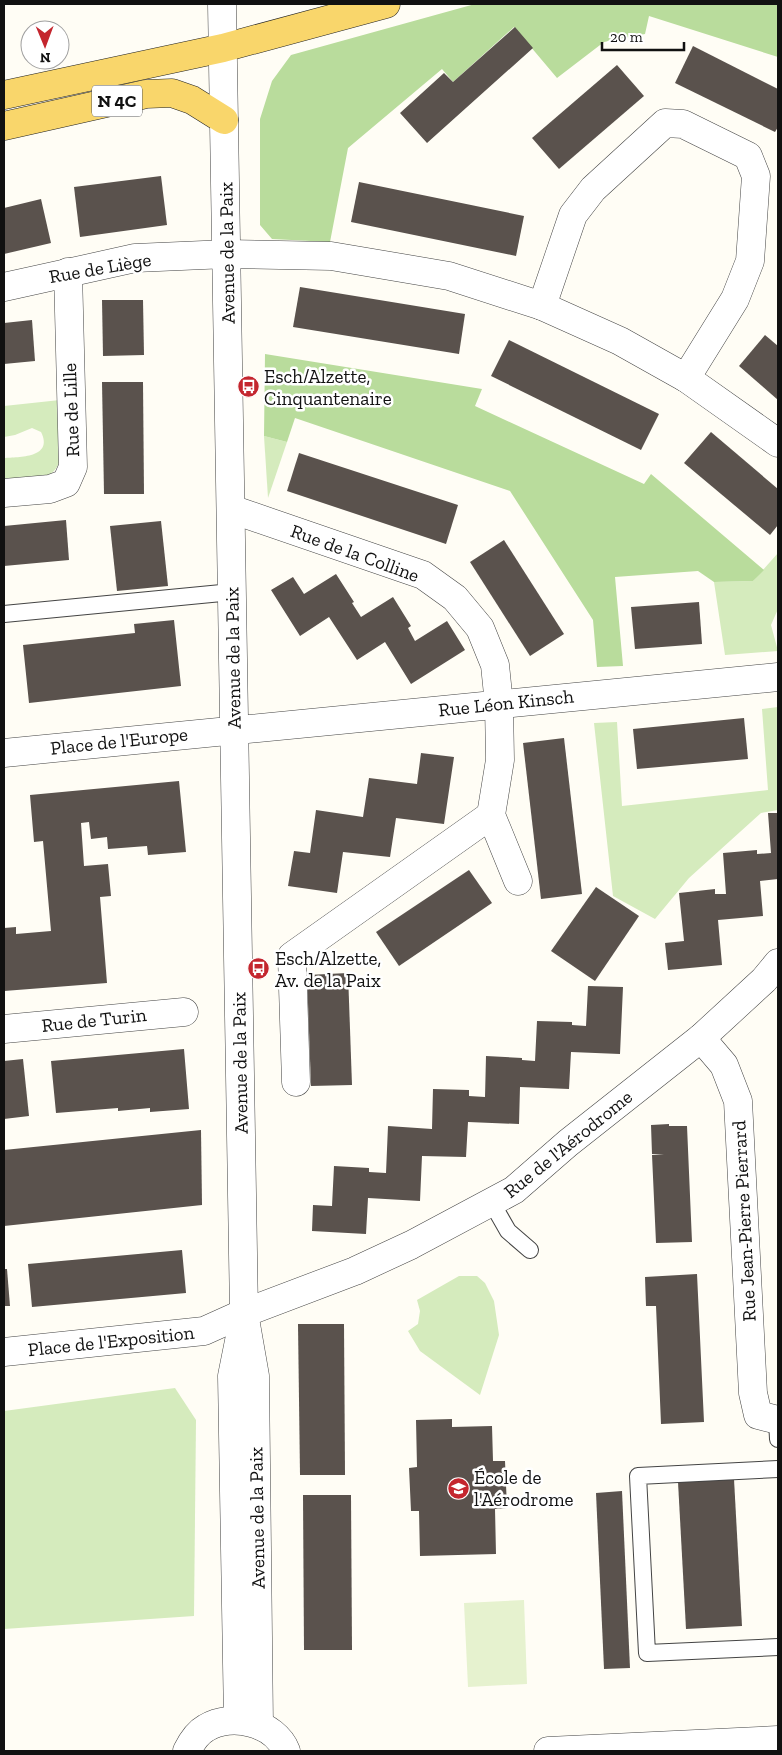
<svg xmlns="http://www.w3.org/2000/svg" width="782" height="1755" font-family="'Zilla Slab',serif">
	<rect width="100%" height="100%" fill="#fffdf5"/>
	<g fill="#d5ebbd">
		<path d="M60,400L61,457C54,485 28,480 4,483V458C19,457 54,458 41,432L32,428L15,435L4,437V406Z"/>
		<polygon points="264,436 287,442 268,498"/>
		<polygon points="778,553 778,609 771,625 778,651 725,655 714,582 753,581"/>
		<polygon points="778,707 778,810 761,813 689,878 655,919 613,896 594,723 617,722 622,806 768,790 762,709"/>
		<polygon points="459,1276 477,1276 485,1283 494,1301 499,1335 480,1395 420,1351 408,1331 418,1324 420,1311 417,1300"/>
		<polygon points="175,1388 196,1420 194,1616 4,1629 4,1411"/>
	</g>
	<g fill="#b9dc9c">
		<polygon points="475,4 778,4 778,57 649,16 645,34 604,42 557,78 514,27 453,82 442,69 348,148 330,242 272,239 260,225 260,119 272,81 291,55"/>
		<polygon points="265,354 482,389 475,406 644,484 651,474 764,570 753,581 714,582 698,571 615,577 623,666 597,667 593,620 510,491 295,418 287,442 264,436"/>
	</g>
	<polygon fill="#e6f2cf" points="524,1600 527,1684 468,1687 464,1603"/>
	<g fill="#5a524d">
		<polygon points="515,27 533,48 427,143 400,113 444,73 453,82"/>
		<polygon points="693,46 778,89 778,127 775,132 675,83"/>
		<polygon points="617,65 644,96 559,169 532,138"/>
		<polygon points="161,176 167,225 80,237 74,187"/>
		<polygon points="359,182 524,216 516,256 351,222"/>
		<polygon points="41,199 51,243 4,254 4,208"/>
		<polygon points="300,287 465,314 459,354 293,327"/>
		<polygon points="102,300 143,300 144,355 103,356"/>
		<polygon points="32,320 35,361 4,364 4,323"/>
		<polygon points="765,335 778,346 778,400 739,366"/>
		<polygon points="509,340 659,414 641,450 491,376"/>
		<polygon points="102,382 143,382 144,494 104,494"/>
		<polygon points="711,432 778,489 778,525 770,535 684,463"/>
		<polygon points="299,453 458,505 446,544 287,491"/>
		<polygon points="66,520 69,560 4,566 4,526"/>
		<polygon points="161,521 168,586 117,591 110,526"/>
		<polygon points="504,540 564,634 530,656 470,562"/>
		<polygon points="336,574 354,602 352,603 361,617 393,597 411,626 408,628 415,641 447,621 465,650 411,684 385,642 357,660 329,617 300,636 271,590 293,577 304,594"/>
		<polygon points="699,602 702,644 635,649 631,607"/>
		<polygon points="174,620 181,686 29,703 23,645 135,633 134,624"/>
		<polygon points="744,718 748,759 637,769 633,729"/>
		<polygon points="564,738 582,894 541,899 523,743"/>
		<polygon points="421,753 454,757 444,824 396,818 390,857 343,852 337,893 288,886 294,851 310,853 316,810 363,817 369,778 417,784"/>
		<polygon points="179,781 186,852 148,855 147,846 108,849 107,837 91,839 89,822 81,823 84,866 108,864 111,896 100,897 107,983 4,991 4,928 16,927 16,934 51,931 43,841 34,842 30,795"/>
		<polygon points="768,813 778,813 778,879 760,881 763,916 718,920 722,965 668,970 665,943 684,941 679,893 715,889 715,894 726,894 723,853 757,850 757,854 771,853"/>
		<polygon points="469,870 492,903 399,966 376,932"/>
		<polygon points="596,887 639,916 595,981 551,951"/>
		<polygon points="348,973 352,1085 311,1086 307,975"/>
		<polygon points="588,986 623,987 620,1054 571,1052 569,1089 520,1087 519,1124 468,1122 466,1157 422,1156 420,1201 368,1198 366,1234 312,1231 313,1205 332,1206 334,1166 369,1168 369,1172 386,1173 388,1126 432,1129 433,1089 469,1090 469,1096 485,1097 486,1056 522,1058 522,1060 535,1061 537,1021 572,1022 572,1025 586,1026"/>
		<polygon points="184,1049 189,1109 150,1112 150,1108 118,1111 118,1108 56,1113 51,1061"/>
		<polygon points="23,1059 29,1116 4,1119 4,1061"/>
		<polygon points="669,1124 669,1126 687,1126 692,1242 656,1243 652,1155 664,1154 652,1154 651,1125"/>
		<polygon points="201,1130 202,1205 4,1226 4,1150"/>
		<polygon points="182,1250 186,1293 32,1307 28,1264"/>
		<polygon points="4,1269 7,1269 10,1306 4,1306"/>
		<polygon points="697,1274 704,1422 661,1424 656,1306 646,1306 645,1277"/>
		<polygon points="298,1324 344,1324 345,1475 300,1475"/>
		<polygon points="452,1419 452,1427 492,1426 493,1461 505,1461 507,1508 495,1509 496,1554 420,1556 419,1511 411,1511 409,1468 417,1467 416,1420"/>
		<polygon points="734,1479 742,1626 686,1629 678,1482"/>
		<polygon points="622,1491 630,1668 604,1669 596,1493"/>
		<polygon points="303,1495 351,1495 352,1650 304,1650"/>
	</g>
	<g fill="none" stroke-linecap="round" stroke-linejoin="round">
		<defs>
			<g id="lane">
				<polyline points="4,614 232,592"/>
				<polyline points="492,1203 508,1231 530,1250"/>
				<polyline points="777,1420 778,1439"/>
				<polyline points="778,1469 638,1476 647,1653 778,1647"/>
			</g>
			<g id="street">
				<polyline points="222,4 244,1313 255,1376 259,1725"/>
				<polyline points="4,287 135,258 227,254 331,256 449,276 542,306 620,341 686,378 778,443"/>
				<polyline points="542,306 573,215 593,189 665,123 683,124 748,156 756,176 750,261 735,299 686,378"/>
				<polyline points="4,493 50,489 66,483 73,467 68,272"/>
				<polyline points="231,509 423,575 455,598 480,628 495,665 499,704 500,760 491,815 518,881"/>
				<polyline points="4,753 778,677"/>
				<polyline points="4,1029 184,1012"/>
				<polyline points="701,1038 724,1065 738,1101 753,1393 758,1415 778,1420"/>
				<polyline points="296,1082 292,956 491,815"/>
				<polyline points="4,1352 204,1331 244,1313 355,1271 411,1245 514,1190 568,1143 701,1038 764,980 778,963"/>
				<polyline points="238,1720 232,1376 241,1331"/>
				<path d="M187,1751C191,1743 197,1733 206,1728C232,1712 275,1723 286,1751"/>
				<polyline points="548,1751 778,1740"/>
			</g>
			<g id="primary">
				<polyline points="4,95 223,48 386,4"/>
				<polyline points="4,126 146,94 172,93 192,100 224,120"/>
			</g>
		</defs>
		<use href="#lane" stroke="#444" stroke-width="18"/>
		<use href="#street" stroke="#444" stroke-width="29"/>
		<use href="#primary" stroke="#222" stroke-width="29"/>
		<use href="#lane" stroke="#fff" stroke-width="16"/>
		<use href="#street" stroke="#fff" stroke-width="28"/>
		<use href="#primary" stroke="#f9d66b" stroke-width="28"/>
	</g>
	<defs>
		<symbol id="bus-disc" viewBox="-11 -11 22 22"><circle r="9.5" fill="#c4262e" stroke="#fff"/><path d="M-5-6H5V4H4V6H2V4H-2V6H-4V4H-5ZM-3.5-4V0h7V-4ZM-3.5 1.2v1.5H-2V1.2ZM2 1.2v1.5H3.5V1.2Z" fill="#fff"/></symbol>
		<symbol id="school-disc" viewBox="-11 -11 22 22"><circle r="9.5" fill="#c4262e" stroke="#fff"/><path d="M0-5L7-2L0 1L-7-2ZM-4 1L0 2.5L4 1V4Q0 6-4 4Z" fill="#fff"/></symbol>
	</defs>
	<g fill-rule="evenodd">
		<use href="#bus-disc" x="236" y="374" width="25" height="25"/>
		<use href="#bus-disc" x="246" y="956" width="25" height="25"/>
		<use href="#school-disc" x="446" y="1476" width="25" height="25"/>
	</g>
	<g text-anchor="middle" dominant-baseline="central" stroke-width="5" stroke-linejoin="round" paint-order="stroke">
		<rect fill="#fff" stroke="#585858" stroke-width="1" x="92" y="85.5" width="50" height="31" rx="4"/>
		<g font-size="18" font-weight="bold" fill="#111">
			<text x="117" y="101">N 4C</text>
		</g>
		<g font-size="19" fill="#111" stroke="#fff">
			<text transform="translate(227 253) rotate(-91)">Avenue de la Paix</text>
			<text transform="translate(100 268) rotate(-10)">Rue de Liège</text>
			<text transform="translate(71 410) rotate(-92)">Rue de Lille</text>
			<text transform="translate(355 553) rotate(20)">Rue de la Colline</text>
			<text transform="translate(233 658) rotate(-91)">Avenue de la Paix</text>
			<text transform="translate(506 703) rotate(-6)">Rue Léon Kinsch</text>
			<text transform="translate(119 741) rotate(-6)">Place de l'Europe</text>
			<text transform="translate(94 1020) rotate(-6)">Rue de Turin</text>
			<text transform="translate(240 1063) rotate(-91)">Avenue de la Paix</text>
			<text transform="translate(568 1144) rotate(-39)">Rue de l'Aérodrome</text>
			<text transform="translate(744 1221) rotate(-93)">Rue Jean-Pierre Pierrard</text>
			<text transform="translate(111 1341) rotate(-6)">Place de l'Exposition</text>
			<text transform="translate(257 1518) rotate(-91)">Avenue de la Paix</text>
		</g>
		<g font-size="19" fill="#111" stroke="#fff" text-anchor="start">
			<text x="264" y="376">Esch/Alzette,<tspan x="264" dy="22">Cinquantenaire</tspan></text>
			<text x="275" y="958">Esch/Alzette,<tspan x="275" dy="22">Av. de la Paix</tspan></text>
			<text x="474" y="1477">École de<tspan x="474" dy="22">l'Aérodrome</tspan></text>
		</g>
	</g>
	<rect width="782" height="1755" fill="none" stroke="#111111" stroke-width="10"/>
	<g transform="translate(45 45) rotate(179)"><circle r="24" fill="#ffffff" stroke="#a0a0a0"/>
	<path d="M0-4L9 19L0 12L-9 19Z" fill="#c4262e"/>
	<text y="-8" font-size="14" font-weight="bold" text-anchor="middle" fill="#111111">N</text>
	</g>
	<path d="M602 42v8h82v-8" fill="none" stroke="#111111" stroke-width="2.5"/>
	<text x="610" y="42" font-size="15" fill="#111111" stroke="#ffffff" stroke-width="4" paint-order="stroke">20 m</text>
</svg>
